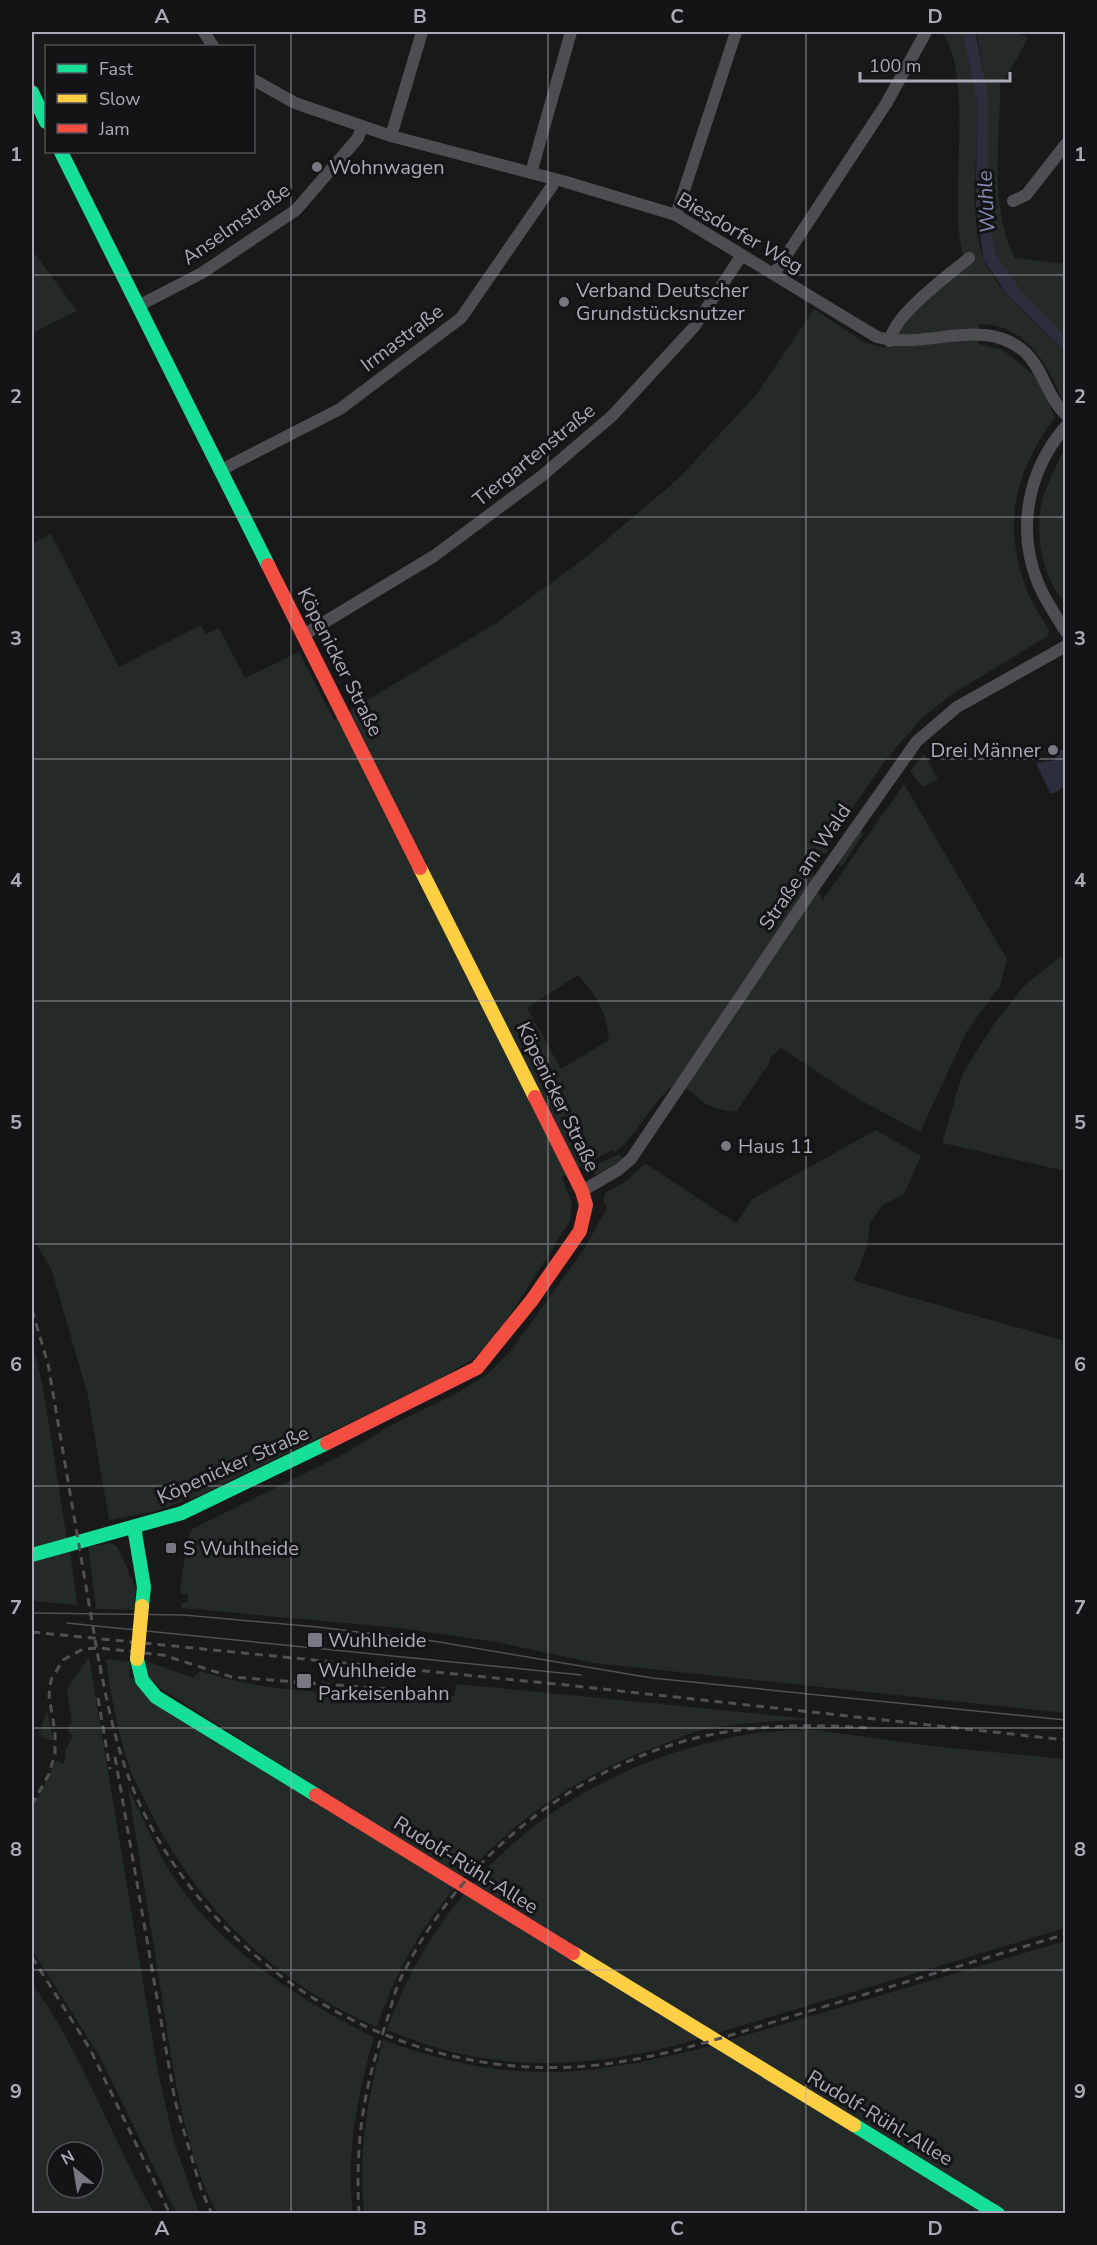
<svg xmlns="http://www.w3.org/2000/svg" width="1097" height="2245" font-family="'Nunito Sans',sans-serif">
	<rect width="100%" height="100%" fill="#191919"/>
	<g fill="#232a27" fill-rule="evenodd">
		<path d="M942,32H963C969,54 977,80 977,103C979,154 967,210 984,259C994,288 1043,329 1065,351V402L1062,400C1047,362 1025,324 979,324V344L1003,350L1036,377L1055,417C1016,471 1002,521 1025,585C1030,601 1041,616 1049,630L1048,636L952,694L923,717L887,758L828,844L827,853L818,854L809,862L822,901L904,784L1007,959L1000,986L967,1031L920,1132L860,1100L781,1048L770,1058L769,1064L736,1112C725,1111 716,1109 706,1104C691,1094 693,1088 672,1086C649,1106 638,1135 614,1153L612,1150L562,1177L572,1204L570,1221L506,1321L486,1347L473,1359L439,1379L199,1496L156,1511L109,1520L88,1396L52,1271L32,1236V544L51,534L119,667L201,625L206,634L219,628L245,678L299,652L334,720L498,622L586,557L679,478L756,395L814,309L865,343L885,348L898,327L963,255C947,194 976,83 942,32ZM578,975C599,999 605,1009 609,1040L561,1069L527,1008Z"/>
		<path d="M976,32H1016L1028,38L1004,81H1000C1001,138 988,207 1015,258L1065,264V335L1023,293L995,252L988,198V93Z"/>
		<polygon points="32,250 77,311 32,333"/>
		<path d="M1065,447V603C1040,574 1032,525 1046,489C1051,475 1059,461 1065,447Z"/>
		<polygon points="924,754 938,779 923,787 910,771"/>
		<polygon points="859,830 863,834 841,868 838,862"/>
		<polygon points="1061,956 1066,963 1065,1171 942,1143 962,1075 991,1028 1023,987"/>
		<polygon points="876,1130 921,1156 904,1194 883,1205 870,1223 867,1247 854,1281 1065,1341 1065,1713 594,1663 496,1642 400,1628 181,1608 181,1603 187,1603 188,1595 182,1594 180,1591 187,1540 192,1529 342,1455 388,1427 459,1392 487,1374 510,1352 584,1249 607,1208 603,1201 605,1193 625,1182 645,1163 736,1223 752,1199"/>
		<polygon points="619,1154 623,1158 605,1171 594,1175 590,1168"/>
		<polygon points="32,1339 43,1388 67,1539 32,1549"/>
		<polygon points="110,1543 117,1546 136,1588 134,1610 96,1609 88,1547"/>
		<polygon points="70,1551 77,1605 32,1601 32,1563"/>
		<polygon points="89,1657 157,2067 174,2142 199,2213 176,2213 99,2055 32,1950 32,1809 56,1761 63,1764 66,1758 65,1752 73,1735 69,1733 68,1726 72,1723 67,1689"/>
		<path d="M106,1659L129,1662L130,1677L455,1888C420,1928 394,1976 377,2027C274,1983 194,1904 146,1803C141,1791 133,1779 129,1766C117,1731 111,1695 106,1659Z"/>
		<path d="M144,1660L193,1678L200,1671C286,1699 366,1691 454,1696L457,1684L811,1719C776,1721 741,1723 707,1729C692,1732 677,1739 664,1744C586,1771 516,1817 462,1879L160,1688L148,1678Z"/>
		<polygon points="47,1710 53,1740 48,1740 39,1734"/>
		<path d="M808,1729L932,1746L1065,1759V1928L714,2034L472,1885C542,1804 639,1754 744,1735C764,1731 787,1731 808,1729Z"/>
		<path d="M128,1787C146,1826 163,1866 190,1900C238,1960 306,2004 374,2037C358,2093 345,2155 353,2213H217C184,2149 173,2070 162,1998C151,1928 139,1857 128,1787Z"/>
		<path d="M465,1893L702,2038C626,2061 540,2072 461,2054C436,2049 411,2039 387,2030C405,1980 430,1934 465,1893Z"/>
		<polygon points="1065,1941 1065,2213 1009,2213 726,2041"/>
		<path d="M32,1983C83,2054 111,2138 154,2213H32ZM57,2152H93V2188H57Z"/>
		<path d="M383,2040C509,2086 587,2078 714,2045L990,2214H364C358,2148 367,2103 383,2040Z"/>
	</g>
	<g fill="#2c2f3b">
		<polygon points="963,32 975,32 988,93 988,198 995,252 1023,293 1065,335 1065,351 1007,294 984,260 976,208 977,101"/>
		<polygon points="1065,749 1065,785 1055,793 1050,793 1036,763 1055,760 1059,750"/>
	</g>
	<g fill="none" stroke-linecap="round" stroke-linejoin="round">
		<g stroke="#4e4d52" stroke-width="12">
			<polyline points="204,32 213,46"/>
			<path d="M254,80L295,103L391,136L566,182L676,215L877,337C926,351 984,314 1026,353C1044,371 1047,397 1066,415"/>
			<polyline points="391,136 422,32"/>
			<polyline points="531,173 571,32"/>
			<polyline points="1013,201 1026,195 1066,144"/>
			<polyline points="676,215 736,32"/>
			<polyline points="774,274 886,104 926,32"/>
			<polyline points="138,306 202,273 296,210 358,138 362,127"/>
			<path d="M890,341C893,315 949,275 969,258"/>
			<path d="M1066,426C1028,470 1016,529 1038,583C1045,600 1056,616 1066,632"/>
			<polyline points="221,470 340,409 461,318 552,186 554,179"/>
			<polyline points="305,634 434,556 543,475 612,416 694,327 742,255"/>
			<polyline points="582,1191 618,1170 631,1159 816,884 917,741 957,707 1066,646"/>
		</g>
		<g stroke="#16e098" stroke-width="14">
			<polyline points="32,92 46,122"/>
			<polyline points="61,152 268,565"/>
			<polyline points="134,1527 144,1587 142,1606"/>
			<polyline points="32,1555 182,1513 327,1443"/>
			<polyline points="137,1659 142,1680 156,1697 316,1795"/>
			<polyline points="854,2125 998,2214"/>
		</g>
		<g stroke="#ffcf43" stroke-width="14">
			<polyline points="420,868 535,1097"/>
			<polyline points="573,1953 854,2125"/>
		</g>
		<g stroke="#f24e42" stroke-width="14">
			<polyline points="268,565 420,868"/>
			<polyline points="327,1443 477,1368 532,1300 580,1231 586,1205 582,1191 535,1097"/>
			<polyline points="316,1795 573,1953"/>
		</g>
		<g stroke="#504f54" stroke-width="1.5">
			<polyline points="32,1613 184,1615 317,1627 433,1641 652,1678 1066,1720"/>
			<polyline points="67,1623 581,1675"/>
		</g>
		<g stroke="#504f54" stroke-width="3" stroke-dasharray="8 6" stroke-linecap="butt">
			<polyline points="32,1310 48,1364 101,1674"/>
			<polyline points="32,1632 566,1685 1066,1740"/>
			<path d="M100,1665C109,1714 120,1763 142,1809C224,1978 410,2086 598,2065C666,2057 731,2035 796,2015C886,1988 976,1961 1066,1934"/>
			<polyline points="98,1698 110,1769"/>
			<polyline points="115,1757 175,2101 201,2189 212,2214"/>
			<polyline points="32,1805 49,1774 55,1754 55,1732 49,1696 51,1680 63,1660 83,1649 99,1648 163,1655 232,1677 440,1693"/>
			<polyline points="32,1957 90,2049 170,2214"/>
			<path d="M359,2214C355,2143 363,2090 386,2023C391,2009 394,1993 400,1980C457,1860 572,1768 700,1737C757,1724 814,1724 871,1728"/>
		</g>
		<polyline stroke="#ffcf43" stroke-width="14" points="137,1659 142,1606"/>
	</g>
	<path fill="none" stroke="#acaab9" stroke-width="1.5" stroke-opacity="0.55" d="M291,32V2214M548,32V2214M806,32V2214M32,275H1066M32,517H1066M32,759H1066M32,1001H1066M32,1244H1066M32,1486H1066M32,1728H1066M32,1970H1066"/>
	<g fill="#797781" stroke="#141315" stroke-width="2">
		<circle cx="317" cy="167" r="6"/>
		<circle cx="564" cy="302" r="6"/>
		<circle cx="1053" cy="750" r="6"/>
		<circle cx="726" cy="1146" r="6"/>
		<rect x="165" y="1542" width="12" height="12" rx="3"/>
		<rect x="307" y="1632" width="16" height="16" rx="3"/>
		<rect x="296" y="1673" width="16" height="16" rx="3"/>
	</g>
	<g text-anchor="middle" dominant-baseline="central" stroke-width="6" stroke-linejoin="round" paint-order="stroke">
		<g font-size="20" fill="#acaab9" stroke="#141315" text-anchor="start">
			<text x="329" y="167">Wohnwagen</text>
			<text x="576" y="290">Verband Deutscher<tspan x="576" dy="23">Grundstücksnutzer</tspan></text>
			<text x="1041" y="750" text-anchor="end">Drei Männer</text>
			<text x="738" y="1146">Haus 11</text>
			<text x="183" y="1548">S Wuhlheide</text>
			<text x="328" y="1640">Wuhlheide</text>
			<text x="318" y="1670">Wuhlheide<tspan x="318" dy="23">Parkeisenbahn</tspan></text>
		</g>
		<g font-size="20" fill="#acaab9" stroke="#141315">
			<text transform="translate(236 224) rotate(-35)">Anselmstraße</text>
			<text transform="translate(740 233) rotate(30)">Biesdorfer Weg</text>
			<text transform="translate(402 338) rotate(-37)">Irmastraße</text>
			<text transform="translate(534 455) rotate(-39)">Tiergartenstraße</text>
			<text transform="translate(340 662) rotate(63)">Köpenicker Straße</text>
			<text transform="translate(805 867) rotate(-56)">Straße am Wald</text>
			<text transform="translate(558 1097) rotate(64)">Köpenicker Straße</text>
			<text transform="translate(233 1465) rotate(-24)">Köpenicker Straße</text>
			<text transform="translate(466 1865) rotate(32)">Rudolf-Rühl-Allee</text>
			<text transform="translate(880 2118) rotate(31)">Rudolf-Rühl-Allee</text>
		</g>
		<g font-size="21" font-style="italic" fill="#8289b3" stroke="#141315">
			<text transform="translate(986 202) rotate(-93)">Wuhle</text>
		</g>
	</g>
	<rect width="1097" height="2245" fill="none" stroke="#141315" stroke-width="66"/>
	<rect x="45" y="45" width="210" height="108" fill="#141315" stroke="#514f57" stroke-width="1.5"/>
	<rect x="57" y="64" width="30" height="9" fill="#16e098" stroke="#514f57" stroke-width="1.5"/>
	<text x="99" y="75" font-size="18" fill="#acaab9">Fast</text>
	<rect x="57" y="94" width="30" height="9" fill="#ffcf43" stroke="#514f57" stroke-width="1.5"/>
	<text x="99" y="105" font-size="18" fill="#acaab9">Slow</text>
	<rect x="57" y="124" width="30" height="9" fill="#f24e42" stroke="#514f57" stroke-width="1.5"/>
	<text x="99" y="135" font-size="18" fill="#acaab9">Jam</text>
	<g transform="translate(75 2170) rotate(330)"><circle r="28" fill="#141315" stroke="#514f57" stroke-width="1.5"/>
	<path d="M0-4.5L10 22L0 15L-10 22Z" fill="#797781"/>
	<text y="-9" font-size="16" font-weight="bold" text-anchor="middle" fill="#acaab9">N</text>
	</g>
	<path d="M860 72v9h150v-9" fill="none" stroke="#acaab9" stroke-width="3"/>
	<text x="869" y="72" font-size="18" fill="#acaab9" stroke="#141315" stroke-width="4.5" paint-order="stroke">100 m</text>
	<rect x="33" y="33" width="1031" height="2179" fill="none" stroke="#acaab9" stroke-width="2"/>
	<g font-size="20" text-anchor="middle" font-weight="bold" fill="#acaab9">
		<text x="162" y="23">A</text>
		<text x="420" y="23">B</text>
		<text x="677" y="23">C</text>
		<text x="935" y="23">D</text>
		<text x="16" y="161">1</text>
		<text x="1080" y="161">1</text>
		<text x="16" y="403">2</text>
		<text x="1080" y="403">2</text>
		<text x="16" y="645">3</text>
		<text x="1080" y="645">3</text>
		<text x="16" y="887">4</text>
		<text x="1080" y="887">4</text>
		<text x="16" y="1129">5</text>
		<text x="1080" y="1129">5</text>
		<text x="16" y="1371">6</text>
		<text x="1080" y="1371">6</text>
		<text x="16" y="1614">7</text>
		<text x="1080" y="1614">7</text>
		<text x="16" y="1856">8</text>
		<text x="1080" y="1856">8</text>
		<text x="16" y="2098">9</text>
		<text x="1080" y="2098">9</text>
		<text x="162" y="2235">A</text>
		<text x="420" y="2235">B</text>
		<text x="677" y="2235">C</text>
		<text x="935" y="2235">D</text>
	</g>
</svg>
